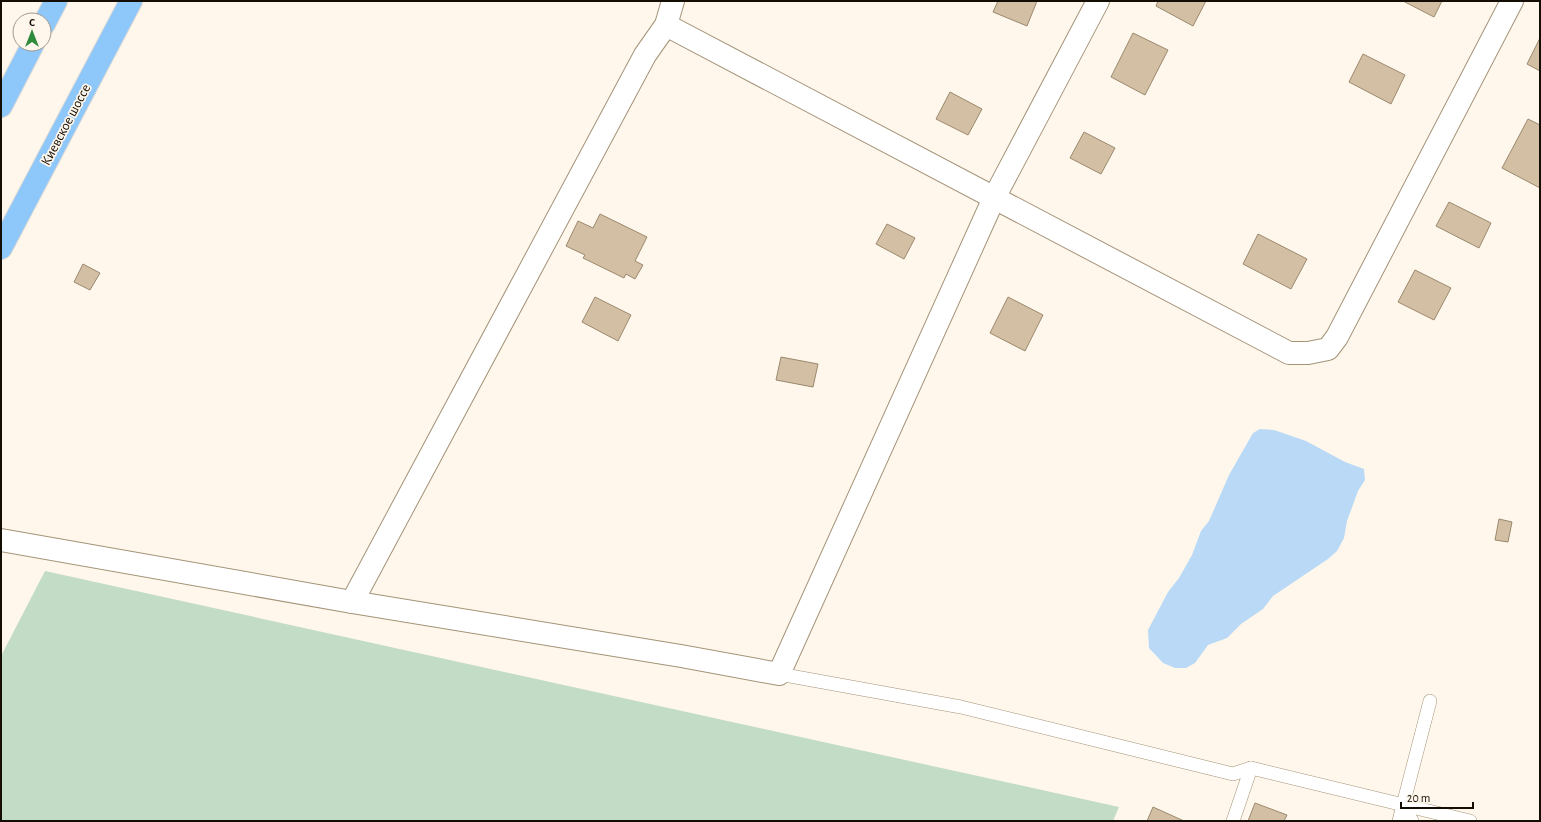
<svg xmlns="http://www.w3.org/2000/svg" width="1541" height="822" font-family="'Alegreya Sans',sans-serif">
	<rect width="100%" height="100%" fill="#fff7ec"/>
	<polygon fill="#c3dcc5" points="45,571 1119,807 1113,821 1,821 1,656"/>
	<polygon fill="#b9d9f6" points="1260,429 1274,430 1306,441 1345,462 1364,469 1365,480 1358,491 1347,521 1344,538 1337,551 1328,559 1273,596 1263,609 1241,624 1227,638 1208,645 1195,663 1186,668 1175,668 1163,663 1149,648 1148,630 1168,592 1179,578 1192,555 1201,531 1209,521 1229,475 1253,433"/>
	<g fill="#d3c0a4" stroke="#9b896e">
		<polygon points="998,1 1037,1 1027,26 993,12"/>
		<polygon points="1158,1 1206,1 1193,26 1156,6"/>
		<polygon points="1403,1 1442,1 1434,17"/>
		<polygon points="1133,33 1168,50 1145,95 1111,77"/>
		<polygon points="1540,38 1540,71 1527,64"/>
		<polygon points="1363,54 1405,75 1391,104 1349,82"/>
		<polygon points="950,92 982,109 968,135 936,119"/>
		<polygon points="1528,119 1540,125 1540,188 1502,168"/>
		<polygon points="1084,132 1115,148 1101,174 1070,158"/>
		<polygon points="1449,202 1491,223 1479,248 1436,226"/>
		<polygon points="600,214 647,237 635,261 643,265 635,279 626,274 624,278 583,258 585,255 566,246 578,221 593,228"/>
		<polygon points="887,224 915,238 904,259 876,244"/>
		<polygon points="1258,234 1307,259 1291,289 1243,264"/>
		<polygon points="83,264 100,273 90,290 74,282"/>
		<polygon points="1415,270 1451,288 1434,320 1398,302"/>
		<polygon points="595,297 631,315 618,341 582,322"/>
		<polygon points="1008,297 1043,315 1025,351 990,333"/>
		<polygon points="781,357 818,364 813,387 776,380"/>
		<polygon points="1499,519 1512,522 1508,542 1495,540"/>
		<polygon points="1255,803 1287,815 1284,821 1248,821"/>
		<polygon points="1153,807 1184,821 1147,821"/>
	</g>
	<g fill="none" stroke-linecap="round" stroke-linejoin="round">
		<defs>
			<g id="lane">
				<polyline points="779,674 961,707 1233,774 1251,768 1470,821"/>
				<polyline points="1233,821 1251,768"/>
				<polyline points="1399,821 1403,805"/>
				<polyline points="1412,821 1403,805 1430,701"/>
			</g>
			<g id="street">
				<polyline points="666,25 1289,353 1308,353 1328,349 1337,337 1512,1"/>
				<polyline points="1,540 352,602 681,656 779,674 994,198 1098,1"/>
				<polyline points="352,602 645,55 666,25 673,1"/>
			</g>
			<g id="highway">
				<polyline points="44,24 56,1"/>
				<polyline points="1,106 33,44"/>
				<polyline points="1,248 131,1"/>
			</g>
		</defs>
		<use href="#lane" stroke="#a49377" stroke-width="14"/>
		<use href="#street" stroke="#a49377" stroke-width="24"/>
		<use href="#highway" stroke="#d9d8d7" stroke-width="24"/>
		<use href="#lane" stroke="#fff" stroke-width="13"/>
		<use href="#street" stroke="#fff" stroke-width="22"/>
		<use href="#highway" stroke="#8ec7f9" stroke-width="22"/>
	</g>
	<g text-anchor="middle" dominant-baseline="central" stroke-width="3.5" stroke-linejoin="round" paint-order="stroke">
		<g font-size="14" fill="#130d04" stroke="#fff7ec">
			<text transform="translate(66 125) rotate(-62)">Киевское шоссе</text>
		</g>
	</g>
	<rect width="1541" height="822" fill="none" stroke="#130d04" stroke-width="4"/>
	<g transform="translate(32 32)"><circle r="19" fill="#fff7ec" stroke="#a1998f"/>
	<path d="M0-3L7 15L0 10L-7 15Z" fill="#2e8a3c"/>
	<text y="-6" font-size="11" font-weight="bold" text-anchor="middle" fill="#130d04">С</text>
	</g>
	<path d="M1401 802v6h72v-6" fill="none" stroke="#130d04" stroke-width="2"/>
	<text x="1407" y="802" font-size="12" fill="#130d04" stroke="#fff7ec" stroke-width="3" paint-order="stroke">20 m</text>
</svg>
